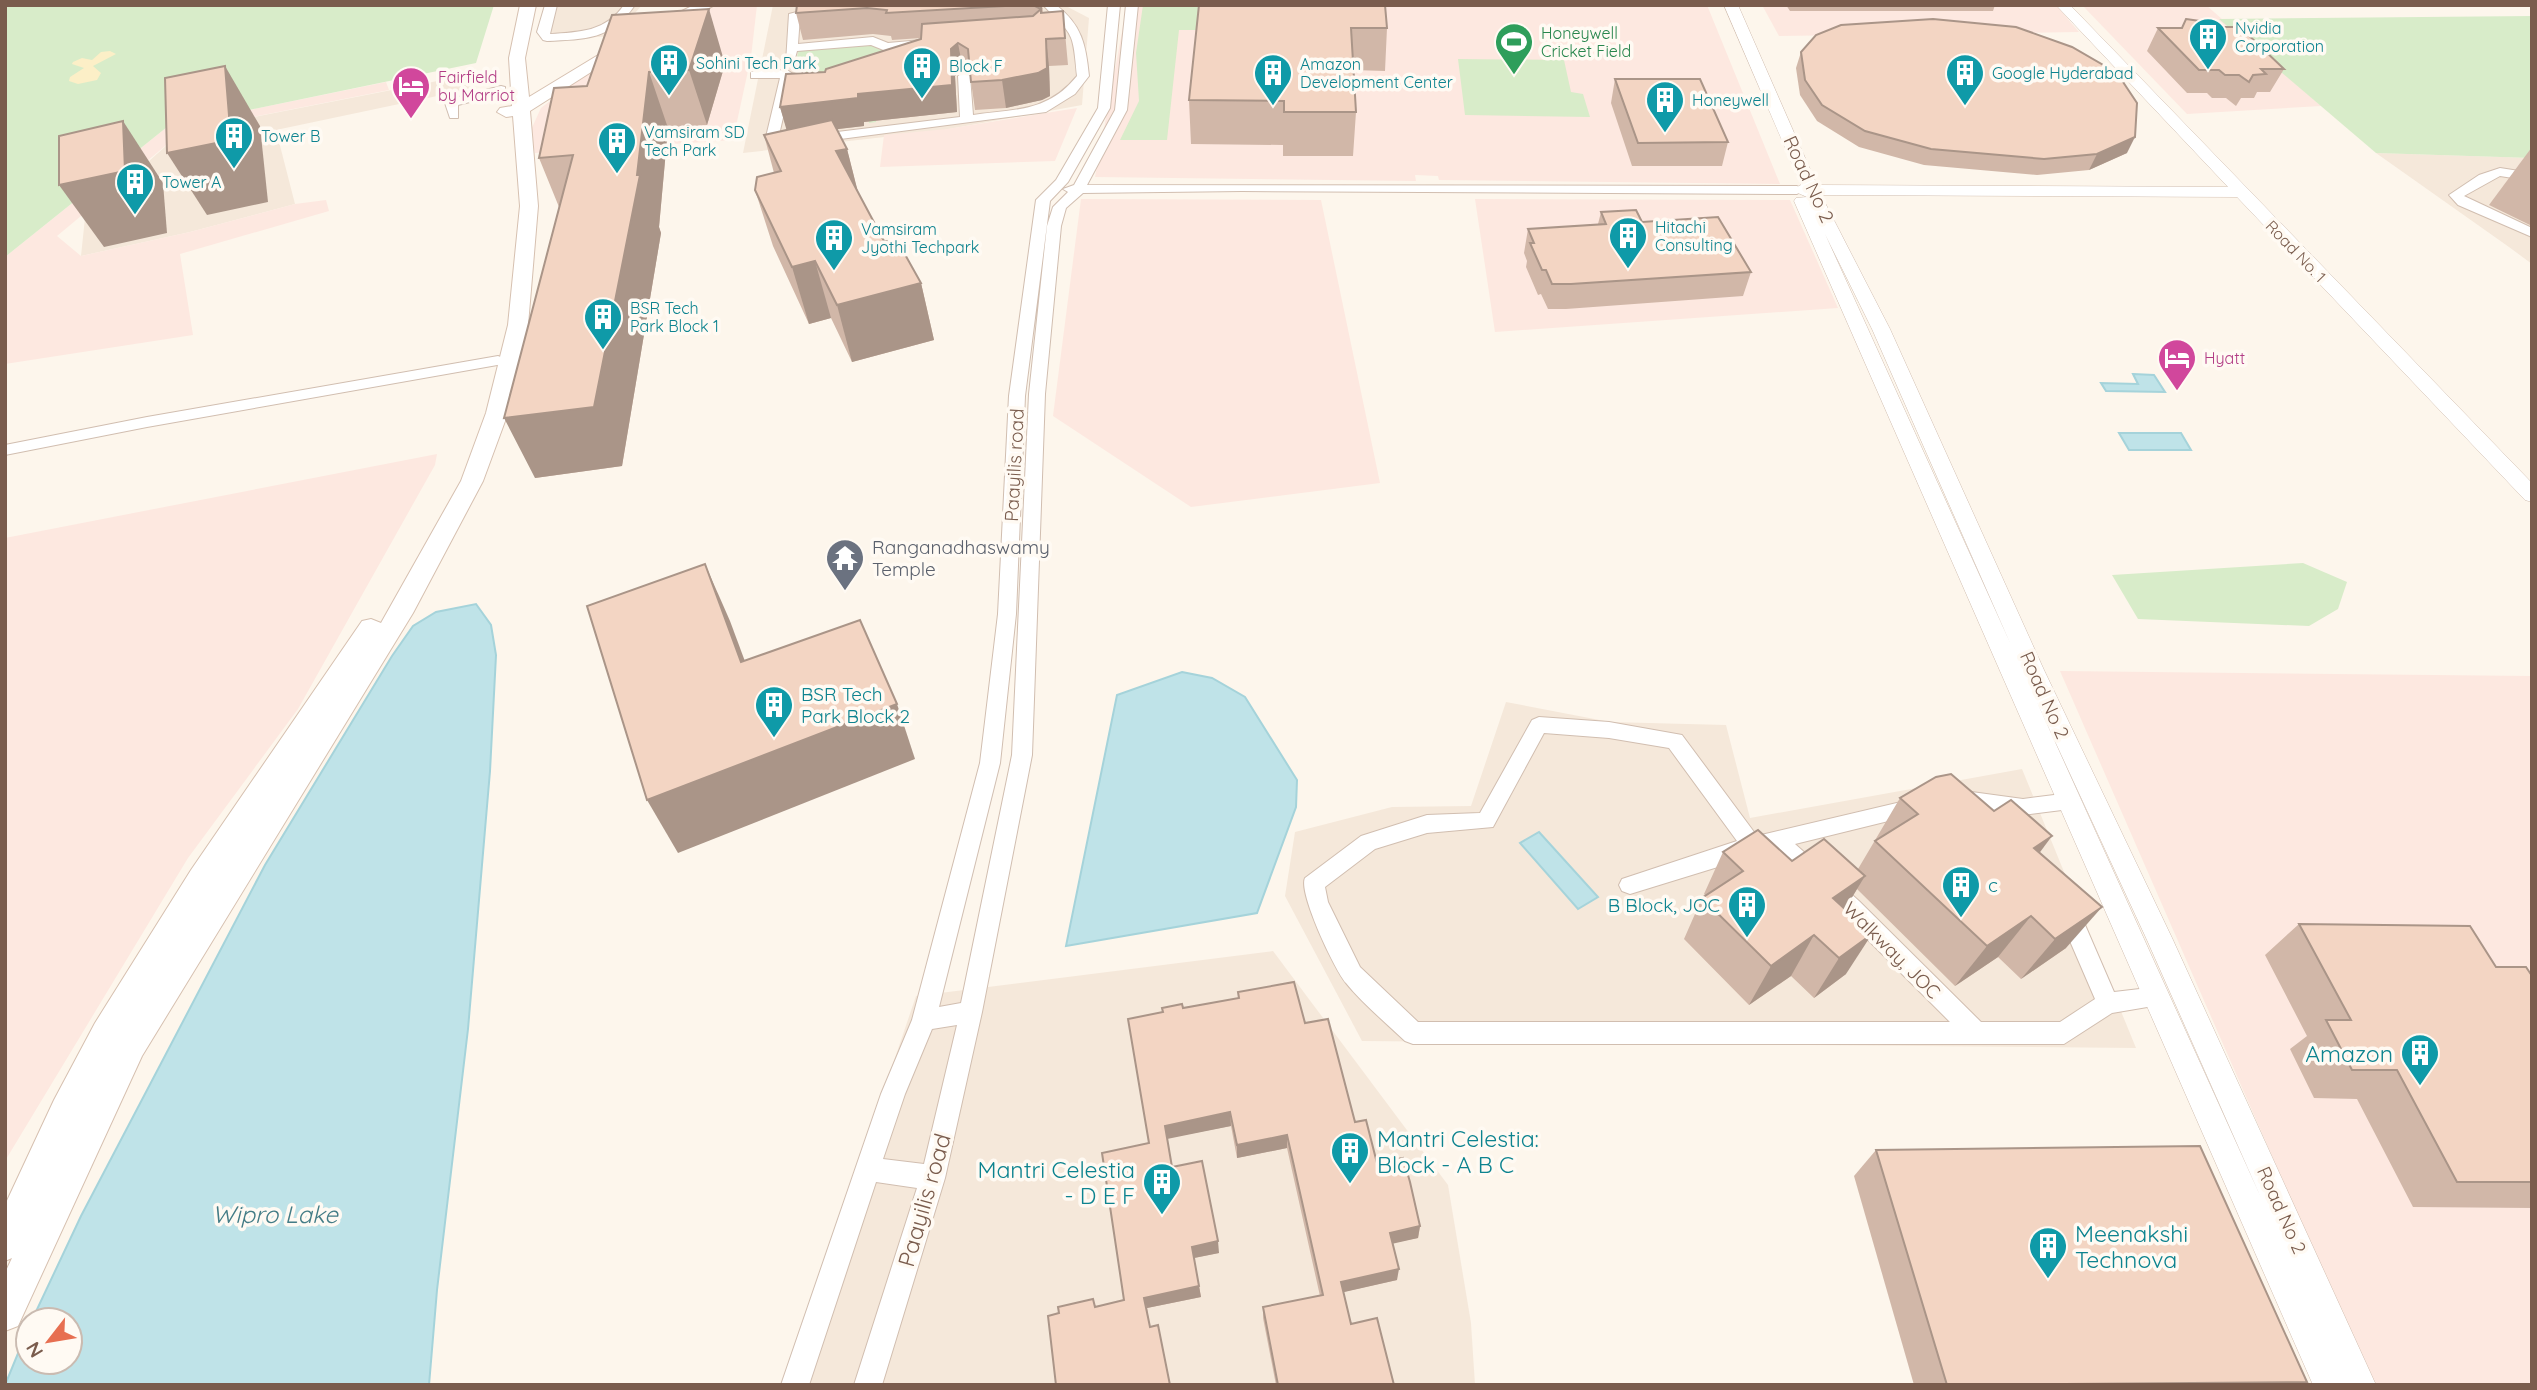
<svg xmlns="http://www.w3.org/2000/svg" width="2537" height="1390" font-family="Quicksand,sans-serif">
	<rect width="100%" height="100%" fill="#fdf6ec"/>
	<g fill="#f5e8da">
		<polygon points="545,5 642,5 615,36 543,40"/>
		<polygon points="773,5 1064,5 1089,18 1082,105 938,131 743,153"/>
		<polygon points="473,74 475,88 276,130 295,204 190,232 81,256 85,218 176,137 188,130"/>
		<polygon points="2376,153 2532,158 2532,264 2509,247"/>
		<polygon points="1506,702 1610,722 1726,725 1750,818 2022,769 2136,1048 1362,1041 1285,896 1295,832 1392,807 1471,806"/>
		<polygon points="1273,951 1448,1185 1471,1323 1475,1385 784,1385 916,996"/>
	</g>
	<g fill="#fde8e0">
		<polygon points="720,5 757,5 751,57 733,140 535,153 530,132 541,108 594,67 702,11"/>
		<polygon points="1127,5 1707,5 1780,184 1439,180 1438,176 1415,175 1416,181 1095,177"/>
		<polygon points="1762,5 2056,5 2079,32 1779,36"/>
		<polygon points="2082,5 2206,5 2321,106 2187,114"/>
		<polygon points="386,82 389,90 188,130 176,137 57,236 81,256 190,232 295,204 326,200 329,211 180,254 193,335 5,364 5,257 167,127"/>
		<polygon points="1077,108 1055,161 880,167 884,135 947,129"/>
		<polygon points="1081,199 1321,200 1380,483 1191,507 1053,416"/>
		<polygon points="1475,199 1790,200 1838,308 1495,332"/>
		<polygon points="437,454 435,465 298,709 188,858 5,1161 5,538"/>
		<polygon points="2060,671 2532,676 2532,1385 2372,1385"/>
	</g>
	<g fill="#d8ecc9">
		<polygon points="5,5 494,5 476,63 167,127 5,257"/>
		<polygon points="1143,5 1262,5 1261,30 1179,30 1167,140 1120,140 1139,101 1136,53"/>
		<polygon points="2532,16 2532,158 2376,153 2219,19"/>
		<polygon points="872,43 885,49 877,86 876,122 869,123 864,92 802,76 807,66 797,57 799,49"/>
		<polygon points="1458,59 1564,60 1571,92 1583,94 1590,117 1465,115"/>
		<polygon points="2303,563 2347,582 2338,609 2309,626 2138,619 2112,575"/>
	</g>
	<polygon fill="#fcefc7" points="101,52 110,51 116,54 93,66 101,73 97,80 78,84 69,81 70,77 84,68 72,64 73,62 82,58 92,60"/>
	<g fill="#bfe3e8" stroke="#a5d3da" stroke-width="2">
		<polygon points="2133,374 2154,375 2165,392 2106,391 2101,383 2138,384"/>
		<polygon points="2119,433 2181,433 2191,450 2129,450"/>
		<polygon points="476,604 491,625 496,655 490,771 468,1029 437,1290 429,1385 5,1385 28,1329 28,1362 70,1362 70,1320 32,1320 81,1216 265,865 392,656 413,626 436,612"/>
		<polygon points="1182,672 1212,678 1245,697 1297,780 1296,807 1257,913 1066,946 1117,695"/>
		<polygon points="1539,832 1598,897 1578,909 1520,843"/>
	</g>
	<g fill="none" stroke-linecap="round" stroke-linejoin="round">
		<defs>
			<g id="minor">
				<path d="M545,5H557L550,34C580,32 605,32 624,5H635C611,40 586,39 547,41L543,40L537,32Z"/>
				<path d="M1043,5H1056C1082,25 1086,45 1089,76L1075,94L1046,112L787,146L766,137L780,78H751V72L755,71L787,70L793,74L779,135L788,138L960,117L958,76L964,72L970,76L973,115C1016,109 1048,112 1077,76C1073,30 1073,36 1043,5Z"/>
				<path d="M1108,5H1120L1110,108L1068,182L1050,201L1025,396L1016,614L1000,763L939,1007L961,1003L1012,755L1029,394L1047,226L1053,207L1068,192L1063,189L1074,185L1115,110L1126,5H1138L1127,110L1087,185L1797,186L1804,190L1797,194L1242,191L1083,193L1066,208L1061,226L1045,394L1032,755L982,1012L945,1178L882,1385H854L917,1188L876,1182L809,1385H781L881,1094L912,1020L980,763L998,614L1009,396L1036,200L1056,180L1098,108ZM957,1025L924,1164L883,1159L905,1094L932,1029Z"/>
				<polygon points="820,6 824,7 824,11 800,16 798,44 873,37 888,43 922,40 928,44 922,48 886,51 871,45 797,51 794,62 786,62 789,14"/>
				<polygon points="501,86 505,87 505,93 458,105 458,118 450,118 445,103 447,100"/>
				<polygon points="2500,168 2532,173 2532,181 2500,176 2464,196 2532,228 2532,237 2458,205 2449,195 2479,175"/>
				<polygon points="498,356 503,358 506,361 503,364 147,427 5,455 5,445 147,417"/>
				<path d="M1539,717L1609,722L1682,735L1757,836L1918,798L1925,800L1928,806L1925,812L1795,844L1859,901L1981,1022H2060L2095,999L2057,911L2060,904L2068,902L2076,904L2114,992L2157,987L2165,990L2168,997L2165,1004L2112,1013L2064,1044H1413L1405,1041C1385,1022 1363,1004 1346,983C1334,969 1298,892 1305,878L1361,836L1427,815L1480,813L1532,720ZM1544,733L1609,738L1669,748L1737,841L1622,879L1619,885L1622,891L1630,894L1773,850L1843,915L1950,1022H1418L1360,967L1328,902L1325,887L1375,849L1427,833L1493,827Z"/>
				<polygon points="1957,790 2023,799 2070,793 2077,795 2080,801 2077,807 2070,809 2023,815 1950,804 1947,798 1950,792"/>
			</g>
			<path id="tertiary" d="M1724,5H1738L1817,185L2228,187L2056,5H2070L2532,483V502L2525,500L2237,197L1821,195L1890,329L2044,670L2173,940L2376,1385H2313L1794,201L1796,198L1807,197L1791,190L1801,185ZM1825,234L1872,329L2011,645ZM2036,700L2147,940L2262,1200Z"/>
			<g id="secondary">
				<polygon points="520,5 536,5 525,58 529,97 618,43 630,43 632,46 530,111 538,206 528,325 508,413 483,481 413,613 142,1056 18,1326 5,1331 5,1273 12,1258 5,1261 5,1205 54,1100 95,1023 191,870 362,621 371,619 381,623 461,481 486,413 508,325 520,206 513,116 506,117 497,112 500,108 512,106 509,58"/>
				<polygon points="694,5 715,5 670,27 664,29 656,24"/>
			</g>
		</defs>
		<use href="#minor" stroke="#d1beb0" stroke-width="2"/>
		<use href="#tertiary" stroke="#d1beb0" stroke-width="1"/>
		<use href="#secondary" stroke="#d6c0b0" stroke-width="2"/>
		<use href="#minor" fill="#fff" fill-rule="evenodd"/>
		<use href="#tertiary" fill="#fff" fill-rule="evenodd"/>
		<use href="#secondary" fill="#fff" fill-rule="evenodd"/>
	</g>
	<g fill="#d1b7a8">
		<polygon points="797,5 1042,5 1043,12 1063,11 1068,65 1049,66 1050,96 1042,100 1006,108 975,110 970,74 963,70 955,76 957,112 864,122 864,126 837,129 847,149 858,193 884,241 921,283 934,340 852,362 831,318 809,324 773,246 755,190 774,173 764,135 787,130 780,107 825,72 921,38 892,40 891,36 873,34 803,40 796,13"/>
		<polygon points="1199,5 1387,28 1385,71 1353,70 1356,112 1353,156 1283,156 1283,145 1191,144 1189,100"/>
		<polygon points="1786,5 1995,5 1993,11 1790,11"/>
		<polygon points="612,15 725,64 707,125 668,128 659,227 661,233 622,466 535,478 559,207 539,158 587,86"/>
		<polygon points="2219,27 2284,69 2270,92 2257,92 2254,98 2241,98 2236,106 2226,98 2212,98 2207,93 2187,93 2147,51 2158,28"/>
		<polygon points="1801,52 2127,153 2089,170 2037,175 1924,165 1859,147 1817,121 1800,95 1796,68"/>
		<polygon points="1615,79 1728,142 1722,166 1632,166 1611,103"/>
		<polygon points="2532,147 2532,226 2489,205"/>
		<polygon points="1601,212 1642,222 1751,272 1743,296 1566,309 1548,309 1541,294 1538,295 1526,267 1527,261 1524,253 1528,229 1598,224"/>
		<polygon points="1900,798 2039,853 2066,948 2021,979 1998,957 1955,986 1857,889 1845,909 1846,974 1814,998 1791,976 1749,1005 1684,939 1702,898 1706,896 1704,894 1723,852 1858,869"/>
		<polygon points="2299,924 2496,967 2532,976 2532,1208 2413,1207 2357,1099 2314,1098 2290,1049 2307,1036 2265,955"/>
		<polygon points="1238,992 1305,1023 1377,1163 1420,1226 1418,1238 1392,1243 1397,1280 1343,1292 1351,1324 1394,1385 1276,1385 1263,1318 1263,1307 1320,1296 1287,1148 1237,1158 1231,1126 1167,1138 1172,1167 1219,1253 1194,1258 1201,1297 1147,1308 1150,1327 1170,1385 1124,1300 1149,1143 1183,1008 1238,998"/>
		<polygon points="1876,1150 2307,1382 2300,1385 1914,1385 1854,1176"/>
	</g>
	<g fill="#aa9588">
		<polygon points="709,9 725,64 707,125 689,70"/>
		<polygon points="1046,39 1049,66 1050,96 1042,100 1006,108 1002,80"/>
		<polygon points="958,43 963,70 955,76 957,112 864,122 864,126 788,135 780,107 858,94 951,49"/>
		<polygon points="225,66 260,126 268,202 207,215 167,153"/>
		<polygon points="649,72 668,128 659,227 661,233 622,466 535,478 504,418"/>
		<polygon points="123,121 163,183 167,233 104,247 59,185"/>
		<polygon points="2135,137 2127,153 2089,170 2097,154"/>
		<polygon points="847,149 861,204 836,151"/>
		<polygon points="815,261 831,318 809,324 792,267"/>
		<polygon points="921,283 934,340 852,362 837,305"/>
		<polygon points="705,564 730,621 766,718 741,662"/>
		<polygon points="897,704 915,759 678,853 647,800"/>
		<polygon points="2052,836 2020,879 2034,848"/>
		<polygon points="1865,876 1840,917 1833,898"/>
		<polygon points="2102,907 2066,948 2021,979 2055,939"/>
		<polygon points="2031,916 1998,957 1955,986 1987,946"/>
		<polygon points="1872,934 1846,974 1814,998 1839,958"/>
		<polygon points="1814,935 1791,976 1749,1005 1771,966"/>
		<polygon points="1230,1112 1231,1126 1167,1139 1165,1126"/>
		<polygon points="1287,1135 1287,1148 1237,1158 1237,1145"/>
		<polygon points="1420,1226 1418,1238 1387,1245 1390,1233"/>
		<polygon points="1218,1241 1219,1253 1194,1258 1192,1247"/>
		<polygon points="1399,1269 1397,1280 1340,1293 1341,1282"/>
		<polygon points="1199,1286 1201,1297 1147,1308 1144,1298"/>
	</g>
	<g fill="#f3d5c3" stroke="#aa9588" stroke-width="2">
		<polygon points="797,5 1023,5 886,13 887,10 867,8 796,13"/>
		<polygon points="1033,5 1041,5 1041,13 1063,11 1065,38 1046,39 1047,68 1038,73 1002,80 971,82 968,49 958,43 951,49 952,85 858,94 858,98 780,107 786,74 825,72 826,69 921,39 922,24 1033,16 1041,9"/>
		<polygon points="1199,5 1385,5 1387,28 1351,28 1356,112 1284,112 1284,101 1189,100"/>
		<polygon points="709,9 689,70 649,72 637,175 640,175 594,407 504,418 573,155 539,158 554,88 587,86 612,15"/>
		<polygon points="1933,19 2016,27 2072,47 2117,73 2137,103 2135,137 2097,154 2044,159 1931,149 1865,131 1822,105 1805,80 1801,52 1816,35 1841,25"/>
		<polygon points="2186,19 2214,23 2219,27 2240,27 2284,69 2261,69 2266,74 2253,75 2249,82 2239,75 2225,75 2219,70 2199,70 2158,28 2182,28"/>
		<polygon points="225,66 231,140 167,153 165,78"/>
		<polygon points="1615,79 1700,79 1728,142 1638,143"/>
		<polygon points="832,120 847,149 836,151 884,241 898,242 921,283 837,305 815,261 792,267 755,190 757,177 781,171 764,135"/>
		<polygon points="123,121 125,171 59,185 59,136"/>
		<polygon points="1636,210 1642,222 1718,217 1751,272 1571,284 1552,284 1546,270 1542,270 1530,243 1534,243 1528,229 1606,224 1601,212"/>
		<polygon points="705,564 741,662 860,620 897,704 647,800 587,606"/>
		<polygon points="1951,774 1994,811 2011,800 2052,836 2034,848 2102,907 2055,939 2031,916 1987,946 1875,841 1918,814 1900,798 1936,777"/>
		<polygon points="1758,830 1792,861 1824,839 1865,876 1833,898 1872,934 1839,958 1814,935 1771,966 1702,898 1743,871 1723,852"/>
		<polygon points="2299,924 2470,926 2496,967 2526,967 2532,976 2532,1182 2457,1182 2397,1070 2352,1070 2326,1020 2351,1020"/>
		<polygon points="1294,982 1305,1023 1328,1019 1355,1122 1366,1120 1377,1163 1403,1158 1410,1182 1420,1226 1390,1233 1399,1269 1341,1282 1351,1324 1377,1318 1394,1385 1278,1385 1263,1307 1323,1295 1287,1135 1237,1145 1230,1112 1165,1126 1172,1167 1202,1161 1218,1241 1192,1247 1199,1286 1144,1298 1150,1327 1158,1325 1170,1385 1056,1385 1048,1316 1059,1313 1058,1307 1093,1299 1095,1307 1124,1300 1102,1153 1149,1143 1128,1019 1163,1012 1162,1008 1182,1004 1183,1008 1239,998 1238,992"/>
		<polygon points="2200,1146 2307,1382 1947,1385 1876,1150"/>
	</g>
	<defs>
		<symbol id="building-pin" viewBox="-11 -11 22 30"><path d="M0 17L-7.5 6A9.5 9.5 0 1 1 7.5 6Z" fill="#0f9aa8" stroke="#fffaf3"/><path d="M-4-6H4V6H1V3H-1V6H-4ZM-2.5-4.3h1.7v1.8h-1.7ZM.8-4.3h1.7v1.8H.8ZM-2.5-1h1.7V.8h-1.7ZM.8-1h1.7V.8H.8Z" fill="#fff"/></symbol>
		<symbol id="stadium-pin" viewBox="-11 -11 22 30"><path d="M0 17L-7.5 6A9.5 9.5 0 1 1 7.5 6Z" fill="#2e9e5b" stroke="#fffaf3"/><path d="M0-5a6.5 5 0 1 0 0 10a6.5 5 0 1 0 0-10ZM-3.5-1.8h7v3.6h-7Z" fill="#fff"/></symbol>
		<symbol id="hotel-pin" viewBox="-11 -11 22 30"><path d="M0 17L-7.5 6A9.5 9.5 0 1 1 7.5 6Z" fill="#d1479c" stroke="#fffaf3"/><path d="M-6-4.5h1.5V1H6V5H4.5V3h-9V5H-6ZM-4 0a1.8 1.8 0 1 1 3.6 0ZM.5 0V-2.5h3Q6-2.5 6 0Z" fill="#fff"/></symbol>
		<symbol id="temple-pin" viewBox="-11 -11 22 30"><path d="M0 17L-7.5 6A9.5 9.5 0 1 1 7.5 6Z" fill="#6b7280" stroke="#fffaf3"/><path d="M0-6L5-2H3V0L6.5 2.5H4V6H1.5V3h-3V6H-4V2.5H-6.5L-3 0V-2H-5Z" fill="#fff"/></symbol>
	</defs>
	<g fill-rule="evenodd">
		<use href="#building-pin" x="2186" y="15" width="44" height="60"/>
		<use href="#stadium-pin" x="1492" y="20" width="44" height="60"/>
		<use href="#building-pin" x="647" y="41" width="44" height="60"/>
		<use href="#building-pin" x="900" y="44" width="44" height="60"/>
		<use href="#building-pin" x="1251" y="51" width="44" height="60"/>
		<use href="#building-pin" x="1943" y="51" width="44" height="60"/>
		<use href="#hotel-pin" x="389" y="64" width="44" height="60"/>
		<use href="#building-pin" x="1643" y="78" width="44" height="60"/>
		<use href="#building-pin" x="212" y="114" width="44" height="60"/>
		<use href="#building-pin" x="595" y="119" width="44" height="60"/>
		<use href="#building-pin" x="113" y="160" width="44" height="60"/>
		<use href="#building-pin" x="1606" y="214" width="44" height="60"/>
		<use href="#building-pin" x="812" y="216" width="44" height="60"/>
		<use href="#building-pin" x="581" y="295" width="44" height="60"/>
		<use href="#hotel-pin" x="2155" y="336" width="44" height="60"/>
		<use href="#temple-pin" x="823" y="536" width="44" height="60"/>
		<use href="#building-pin" x="752" y="683" width="44" height="60"/>
		<use href="#building-pin" x="1939" y="863" width="44" height="60"/>
		<use href="#building-pin" x="1725" y="883" width="44" height="60"/>
		<use href="#building-pin" x="2398" y="1031" width="44" height="60"/>
		<use href="#building-pin" x="1328" y="1129" width="44" height="60"/>
		<use href="#building-pin" x="1140" y="1160" width="44" height="60"/>
		<use href="#building-pin" x="2026" y="1224" width="44" height="60"/>
	</g>
	<g text-anchor="middle" dominant-baseline="central" stroke-width="7" stroke-linejoin="round" paint-order="stroke">
		<g font-size="16" fill="#0d838f" stroke="#fffaf3" text-anchor="start">
			<text x="2235" y="28">Nvidia<tspan x="2235" dy="18">Corporation</tspan></text>
			<text x="696" y="63">Sohini Tech Park</text>
			<text x="1300" y="64">Amazon<tspan x="1300" dy="18">Development Center</tspan></text>
			<text x="949" y="66">Block F</text>
			<text x="1992" y="73">Google Hyderabad</text>
			<text x="1692" y="100">Honeywell</text>
			<text x="644" y="132">Vamsiram SD<tspan x="644" dy="18">Tech Park</tspan></text>
			<text x="261" y="136">Tower B</text>
			<text x="162" y="182">Tower A</text>
			<text x="1655" y="227">Hitachi<tspan x="1655" dy="18">Consulting</tspan></text>
			<text x="861" y="229">Vamsiram<tspan x="861" dy="18">Jyothi Techpark</tspan></text>
			<text x="630" y="308">BSR Tech<tspan x="630" dy="18">Park Block 1</tspan></text>
		</g>
		<g font-size="16" fill="#27864d" stroke="#fffaf3" text-anchor="start">
			<text x="1541" y="33">Honeywell<tspan x="1541" dy="18">Cricket Field</tspan></text>
		</g>
		<g font-size="16" fill="#b23c85" stroke="#fffaf3" text-anchor="start">
			<text x="438" y="77">Fairfield<tspan x="438" dy="18">by Marriot</tspan></text>
			<text x="2204" y="358">Hyatt</text>
		</g>
		<g font-size="16" fill="#7a5c4d" stroke="#fffaf3">
			<text transform="translate(2296 251) rotate(46)">Road No. 1</text>
		</g>
		<g font-size="19" fill="#7a5c4d" stroke="#fffaf3">
			<text transform="translate(1809 179) rotate(65)">Road No 2</text>
			<text transform="translate(1014 465) rotate(-87)">Paayilis road</text>
			<text transform="translate(2045 695) rotate(66)">Road No 2</text>
			<text transform="translate(1892 950) rotate(45)">Walkway, JOC</text>
			<text transform="translate(2282 1210) rotate(66)">Road No 2</text>
		</g>
		<g font-size="19" fill="#5b616d" stroke="#fffaf3" text-anchor="start">
			<text x="872" y="547">Ranganadhaswamy<tspan x="872" dy="22">Temple</tspan></text>
		</g>
		<g font-size="19" fill="#0d838f" stroke="#fffaf3" text-anchor="start">
			<text x="801" y="694">BSR Tech<tspan x="801" dy="22">Park Block 2</tspan></text>
			<text x="1988" y="885">c</text>
			<text x="1720" y="905" text-anchor="end">B Block, JOC</text>
		</g>
		<g font-size="23" fill="#0d838f" stroke="#fffaf3" text-anchor="end">
			<text x="2393" y="1053">Amazon</text>
			<text x="1377" y="1138" text-anchor="start">Mantri Celestia:<tspan x="1377" dy="26">Block - A B C</tspan></text>
			<text x="1135" y="1169">Mantri Celestia<tspan x="1135" dy="26">- D E F</tspan></text>
			<text x="2075" y="1233" text-anchor="start">Meenakshi<tspan x="2075" dy="26">Technova</tspan></text>
		</g>
		<g font-size="23" fill="#7a5c4d" stroke="#fffaf3">
			<text transform="translate(924 1200) rotate(-74)">Paayilis road</text>
		</g>
		<g font-size="24" font-style="italic" fill="#437c86" stroke="#fffaf3">
			<text x="275" y="1214">Wipro Lake</text>
		</g>
	</g>
	<rect width="2537" height="1390" fill="none" stroke="#7a5c4d" stroke-width="14"/>
	<g transform="translate(49 1341) rotate(239)"><circle r="33" fill="#fffaf3" stroke="#cabbb1" stroke-width="2"/>
	<path d="M0-5L12 26L0 18L-12 26Z" fill="#e76f51"/>
	<text y="-10" font-size="19" font-weight="bold" text-anchor="middle" fill="#7a5c4d">N</text>
	</g>
</svg>
